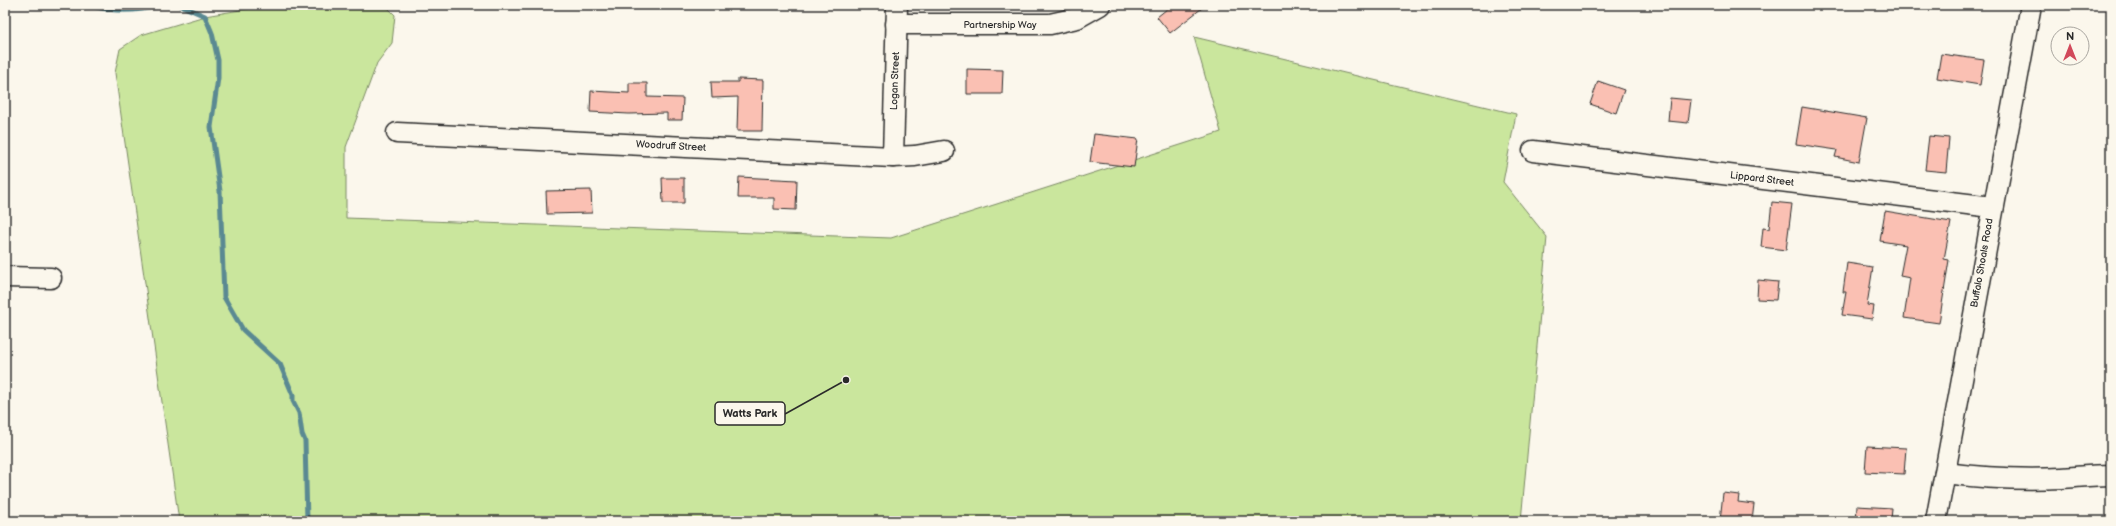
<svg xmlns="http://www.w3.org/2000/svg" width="2116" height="526" font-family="'Balsamiq Sans',sans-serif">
	<rect width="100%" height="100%" fill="#fbf7ec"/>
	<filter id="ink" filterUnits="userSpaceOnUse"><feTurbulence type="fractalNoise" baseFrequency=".025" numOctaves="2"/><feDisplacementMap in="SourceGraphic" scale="8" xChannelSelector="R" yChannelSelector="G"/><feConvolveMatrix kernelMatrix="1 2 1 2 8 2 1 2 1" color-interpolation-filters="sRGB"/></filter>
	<g filter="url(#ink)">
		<polygon fill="#cae69d" stroke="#7a8864" points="264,6 326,9 386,6 395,15 392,43 377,63 346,147 346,218 891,238 1221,132 1194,37 1516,114 1503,182 1547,237 1521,521 179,521 115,73 120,49 141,35 205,16"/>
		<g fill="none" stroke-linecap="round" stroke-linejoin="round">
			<g stroke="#5a8992" stroke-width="5">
				<path d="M90,5C113,12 136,12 160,5"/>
				<polyline points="180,5 205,16 212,33 218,60 218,78 211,127 220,191 224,297 243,330 280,364 293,395 293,401 299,413 302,434 305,441 307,521"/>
			</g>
		</g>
		<g fill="#fac0b3" stroke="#2b2b2b">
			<polygon points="1172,5 1206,5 1170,33 1157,17"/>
			<polygon points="1941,54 1984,60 1980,85 1937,78"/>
			<polygon points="967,69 1003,70 1002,94 967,94"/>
			<polygon points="738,79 763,80 762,131 737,131 738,97 712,98 711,82 738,82"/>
			<polygon points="1598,81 1624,90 1616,113 1590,104"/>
			<polygon points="629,83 647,83 647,97 683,98 682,120 667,120 667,113 629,114 590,112 591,91 629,93"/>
			<polygon points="1670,98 1691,100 1688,123 1668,121"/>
			<polygon points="1802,107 1867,118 1859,162 1835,157 1837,150 1796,144"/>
			<polygon points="1094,134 1138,139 1134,167 1090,162"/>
			<polygon points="1929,136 1949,138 1946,172 1925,170"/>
			<polygon points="739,177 797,180 796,210 774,209 774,198 738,198"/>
			<polygon points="662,178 684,178 684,203 663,203"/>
			<polygon points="591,190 592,213 547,214 546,191"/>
			<polygon points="1772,202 1792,204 1786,250 1761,247 1763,228 1769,229"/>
			<polygon points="1885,211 1951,222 1944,259 1949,260 1939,323 1904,318 1910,278 1900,276 1906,245 1880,241"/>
			<polygon points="1847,263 1873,267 1867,305 1874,306 1872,319 1842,315 1846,292 1843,292"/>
			<polygon points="1758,280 1778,282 1776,300 1757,299"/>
			<polygon points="1867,446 1906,448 1904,474 1865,472"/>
			<polygon points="1723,493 1739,495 1738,502 1754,504 1752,521 1720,521"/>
			<polygon points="1857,506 1892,508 1891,521 1856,521"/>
		</g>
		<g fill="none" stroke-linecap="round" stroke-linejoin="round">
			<defs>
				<g id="minor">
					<polyline points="896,24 1050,24 1077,18 1100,5"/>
					<polyline points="397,133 893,157 915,156 944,151"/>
					<polyline points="1533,151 1992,207"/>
					<polyline points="893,157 897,5"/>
					<polyline points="5,277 51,278"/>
					<path d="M1945,473C1983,478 2023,480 2062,478C2078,477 2094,475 2111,475"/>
					<polyline points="1936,521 2031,5"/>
				</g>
			</defs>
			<use href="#minor" stroke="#2b2b2b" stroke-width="23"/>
			<use href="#minor" stroke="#fbf7ec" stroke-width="20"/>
		</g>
	</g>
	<g text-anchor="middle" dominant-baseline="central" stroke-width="4" stroke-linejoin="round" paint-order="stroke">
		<g font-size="10" fill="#2b2b2b" stroke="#fbf7ec">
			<text x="1000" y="25">Partnership Way</text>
			<text transform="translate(895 81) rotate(-88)">Logan Street</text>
			<text transform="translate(671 146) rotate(3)">Woodruff Street</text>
			<text transform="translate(1762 179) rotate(7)">Lippard Street</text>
			<text transform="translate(1982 263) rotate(-80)">Buffalo Shoals Road</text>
		</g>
	</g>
	<path fill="none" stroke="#2b2b2b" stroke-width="1.5" d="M846 380L785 414"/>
	<circle fill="#2b2b2b" stroke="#fbf7ec" stroke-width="1.5" cx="846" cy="380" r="4"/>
	<rect fill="#fbf7ec" stroke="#2b2b2b" stroke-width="1.5" x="715" y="402" width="70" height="23" rx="4"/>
	<g font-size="11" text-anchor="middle" font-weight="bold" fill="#2b2b2b">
		<text x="750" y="417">Watts Park</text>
	</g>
	<rect width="2116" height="526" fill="none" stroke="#fbf7ec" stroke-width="20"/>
	<rect x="10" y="10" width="2096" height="506" fill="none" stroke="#2b2b2b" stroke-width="1.5" filter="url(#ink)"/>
	<g transform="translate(2070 46)"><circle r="19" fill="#fbf7ec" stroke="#a8a59f"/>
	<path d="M0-3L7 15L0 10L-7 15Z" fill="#d1495b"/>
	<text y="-6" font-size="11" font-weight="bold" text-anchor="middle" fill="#2b2b2b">N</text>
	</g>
</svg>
